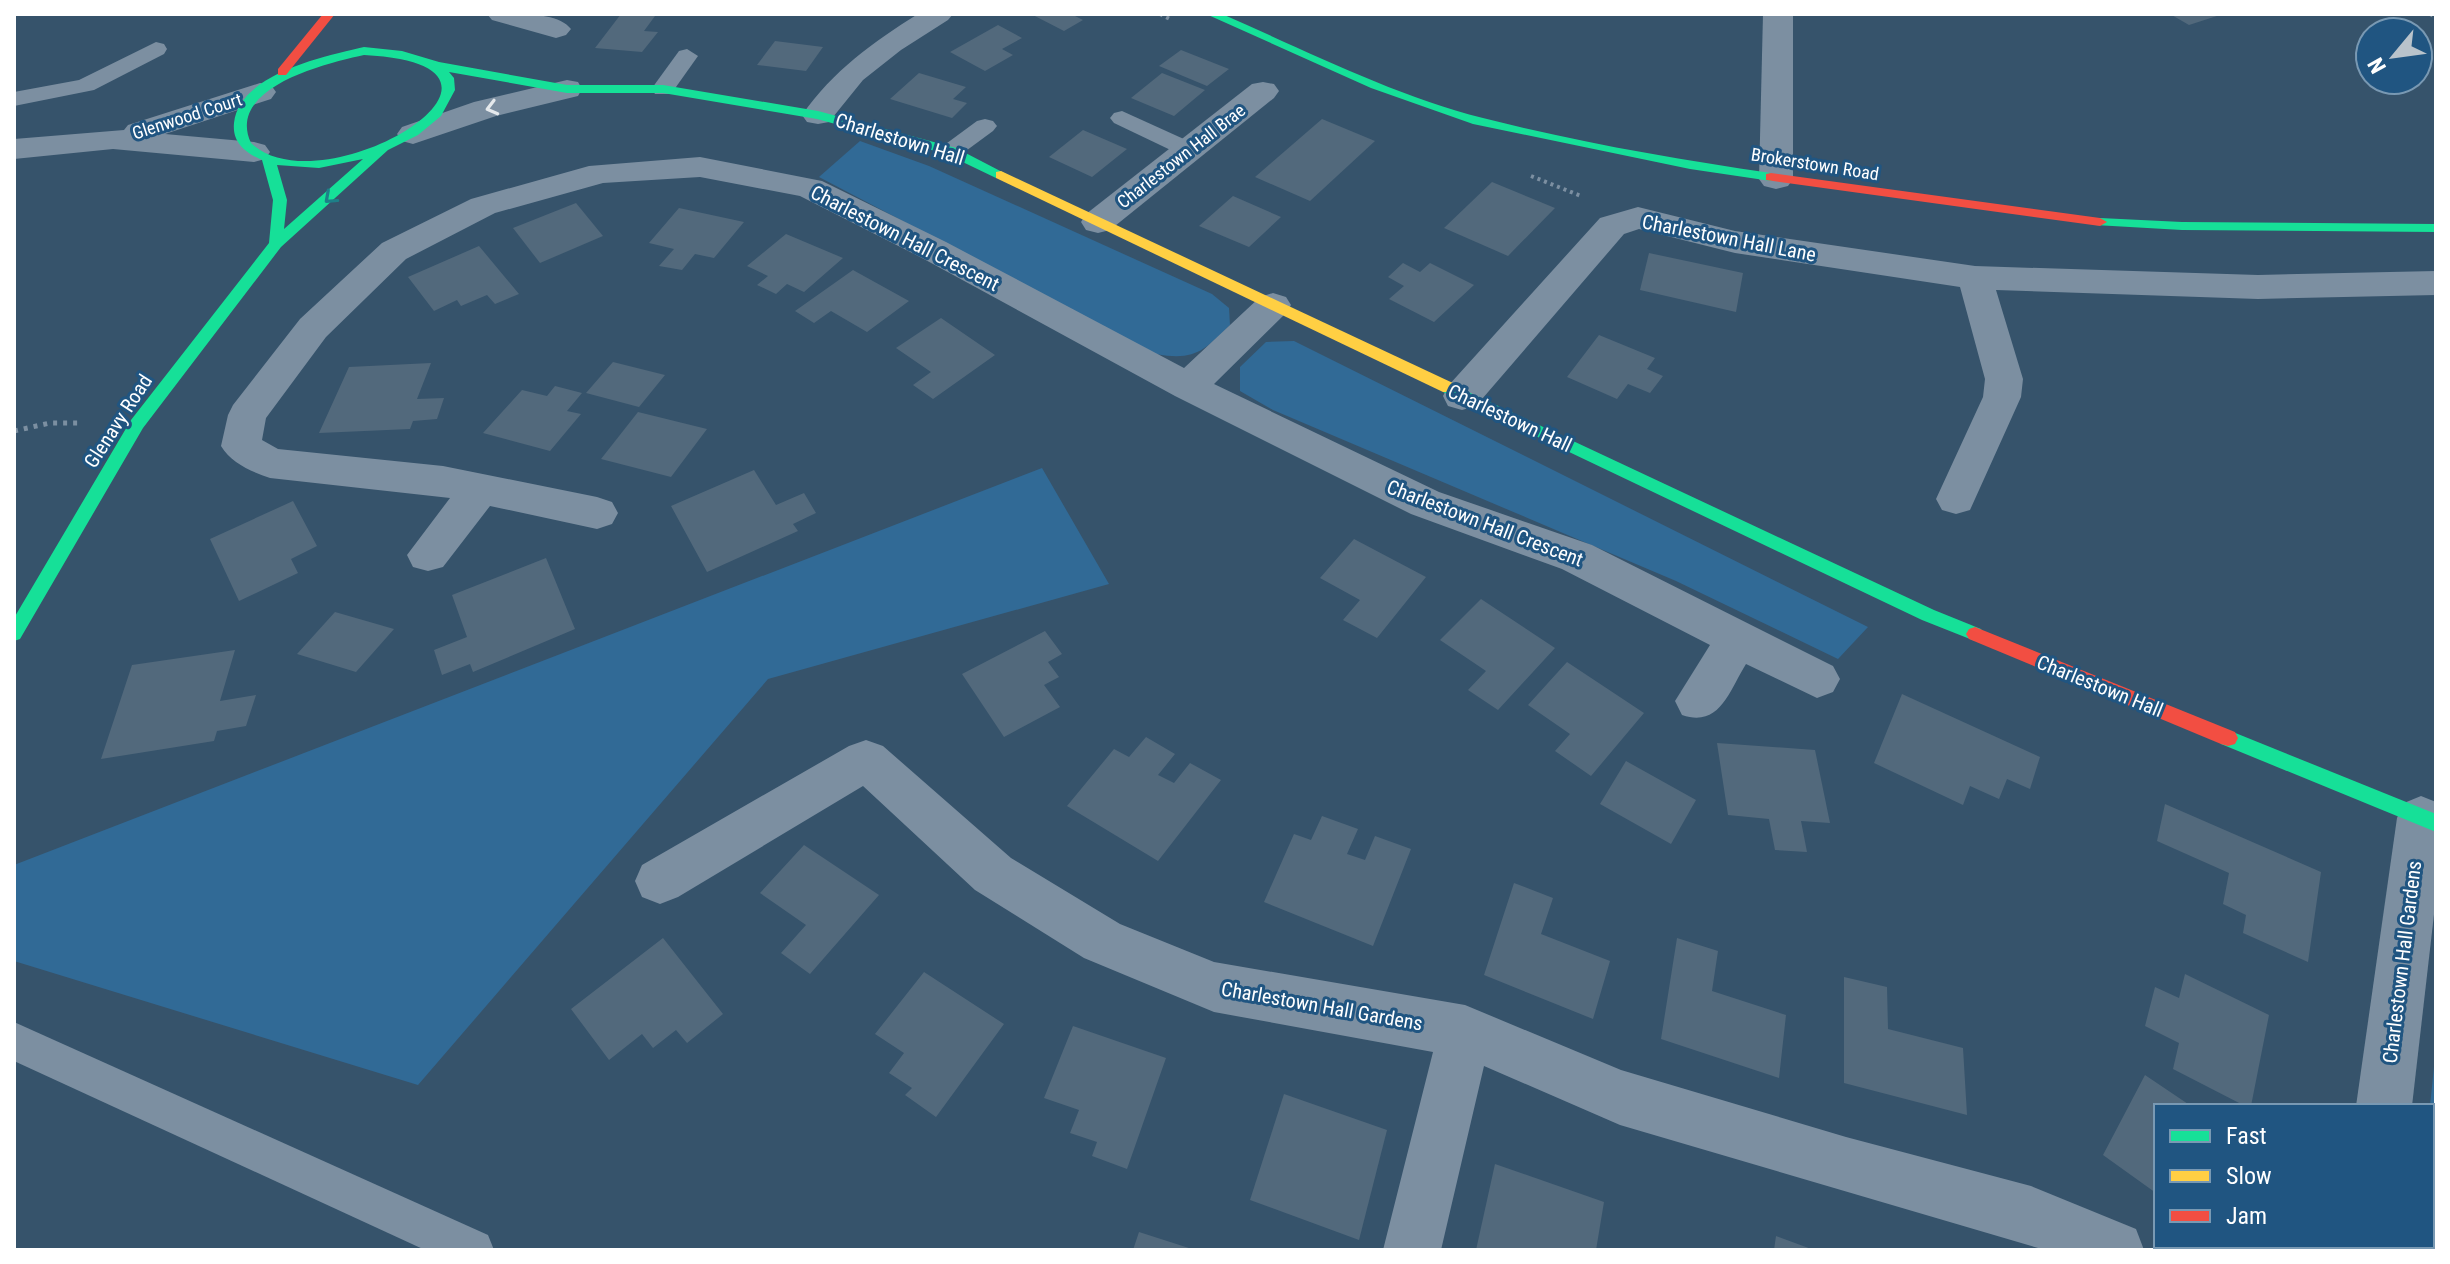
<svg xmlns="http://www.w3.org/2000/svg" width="2450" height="1264" font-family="'Roboto Condensed',sans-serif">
	<rect width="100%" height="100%" fill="#36536b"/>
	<g fill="#316a96">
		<path d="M860,141L929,166L1212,294L1229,308L1230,325C1204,351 1194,361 1156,354L819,177Z"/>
		<polygon points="1294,341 1868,627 1838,659 1676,581 1273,410 1240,391 1240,367 1266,342"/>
		<polygon points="1042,468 1109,584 768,679 418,1085 14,961 14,865"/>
		<polygon points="2436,1047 2436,1250 2416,1250 2416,1246 2432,1246 2430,1106"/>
	</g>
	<g fill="#52697c">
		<polygon points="621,14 655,16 644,31 658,32 642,52 595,48"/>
		<polygon points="1031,14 1071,14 1083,20 1064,31"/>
		<polygon points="2170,14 2220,14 2220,15 2189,25"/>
		<polygon points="998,25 1022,38 1002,49 1013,55 985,71 950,52"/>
		<polygon points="775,41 823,47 806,71 757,65"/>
		<polygon points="1181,50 1229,69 1207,86 1159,66"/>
		<polygon points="919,73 966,87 953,99 967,103 952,118 890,99"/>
		<polygon points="1162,73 1205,90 1174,116 1131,98"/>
		<polygon points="1322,119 1375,141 1310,201 1255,177"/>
		<polygon points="1083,130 1127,149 1092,177 1049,157"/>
		<polygon points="1492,182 1555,208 1508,256 1444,228"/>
		<polygon points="1233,196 1281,217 1249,247 1199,226"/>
		<polygon points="576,203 603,236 540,263 513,228"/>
		<polygon points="679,208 744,222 714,258 695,254 682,270 659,266 674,249 649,243"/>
		<polygon points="786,234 843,258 804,292 787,284 776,294 757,285 768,276 747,266"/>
		<polygon points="479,246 519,294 495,304 487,295 461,306 457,300 434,311 408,277"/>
		<polygon points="1649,253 1743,273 1736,312 1640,290"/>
		<polygon points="1403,263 1420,272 1430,263 1474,285 1434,322 1389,299 1404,286 1388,277"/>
		<polygon points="853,270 909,301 867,332 831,311 814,323 795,311"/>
		<polygon points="941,318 995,355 933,399 913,385 931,372 896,348"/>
		<polygon points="1599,335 1655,358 1647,369 1663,376 1650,393 1628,384 1617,399 1567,377"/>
		<polygon points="613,362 665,375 639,407 586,393"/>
		<polygon points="431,363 417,399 444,398 437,419 413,421 410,429 319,433 349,367"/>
		<polygon points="555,386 582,393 567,411 581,414 550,451 483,433 522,390 547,396"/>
		<polygon points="638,412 707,429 671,477 601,459"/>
		<polygon points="754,470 776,505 804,493 816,513 793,524 798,531 707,572 671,506"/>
		<polygon points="293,501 317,546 291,559 298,573 239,601 210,539"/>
		<polygon points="1354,539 1426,577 1377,638 1343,620 1360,600 1320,578"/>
		<polygon points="546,558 575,629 473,672 470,664 442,675 434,650 467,637 452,595"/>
		<polygon points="1481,599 1555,648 1498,710 1468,690 1486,671 1440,640"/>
		<polygon points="335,612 394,629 356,672 297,654"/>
		<polygon points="1045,631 1062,654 1048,662 1059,677 1044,685 1060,707 1004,737 962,674"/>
		<polygon points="235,650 220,701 256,695 246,726 217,731 214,741 101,759 132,665"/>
		<polygon points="1567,662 1644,713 1591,776 1555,751 1570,734 1528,705"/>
		<polygon points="1902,694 2040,757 2030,789 2007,779 1999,799 1970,786 1963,805 1874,763"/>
		<polygon points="1146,737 1175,754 1158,775 1174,783 1190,763 1221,780 1158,861 1067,806 1114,749 1129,757"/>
		<polygon points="1717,743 1815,750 1830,823 1801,821 1807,852 1775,850 1769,819 1728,815"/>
		<polygon points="1626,761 1696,800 1671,844 1600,804"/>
		<polygon points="2165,804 2321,872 2308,962 2243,933 2246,915 2223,904 2229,873 2157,841"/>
		<polygon points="1322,816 1358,829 1347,854 1365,860 1375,836 1411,849 1373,946 1264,902 1294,834 1311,840"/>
		<polygon points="804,845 879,895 810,974 781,953 806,925 760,893"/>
		<polygon points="1514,883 1553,898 1541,934 1610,961 1593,1019 1484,975"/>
		<polygon points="663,938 723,1014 687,1043 676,1030 653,1048 642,1034 609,1060 571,1009"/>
		<polygon points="1677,938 1718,951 1712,991 1786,1015 1779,1078 1661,1039"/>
		<polygon points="924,972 1004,1024 936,1117 905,1095 912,1088 889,1073 904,1053 875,1034"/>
		<polygon points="2185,974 2269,1015 2251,1106 2245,1106 2173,1069 2179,1043 2145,1026 2155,987 2179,998"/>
		<polygon points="1844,977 1887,987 1888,1029 1963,1048 1967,1115 1844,1083"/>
		<polygon points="1073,1026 1166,1058 1127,1169 1092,1156 1097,1142 1070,1133 1079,1110 1044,1098"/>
		<polygon points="2145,1075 2191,1106 2156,1106 2156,1193 2103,1155"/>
		<polygon points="1284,1094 1387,1130 1359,1240 1250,1200"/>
		<polygon points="1495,1164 1604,1202 1596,1250 1476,1250"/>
		<polygon points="1139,1232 1192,1249 1192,1250 1133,1250"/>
		<polygon points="1776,1236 1814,1250 1774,1250"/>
	</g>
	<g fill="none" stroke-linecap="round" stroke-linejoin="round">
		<g stroke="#7c8fa1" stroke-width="4" stroke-dasharray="3 4" stroke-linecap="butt">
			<polyline points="1160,14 1170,19"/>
			<polyline points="2430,14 2436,17"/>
			<polyline points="1531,176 1581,196"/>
		</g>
		<polyline stroke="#7c8fa1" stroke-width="5" stroke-dasharray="4 6" stroke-linecap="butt" points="14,431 50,423 80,423"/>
		<g fill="#7c8fa1" fill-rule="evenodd">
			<polygon points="156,42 164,44 167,49 164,54 94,90 14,106 14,92 79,80"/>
			<polygon points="687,49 698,56 671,94 655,94 652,89 655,84 679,51"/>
			<polygon points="1122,111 1197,145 1201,150 1197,155 1181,155 1114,123 1110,118 1114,113"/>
			<polygon points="985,119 993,121 997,126 993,131 959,156 943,156 939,151 943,146 977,121"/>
			<polygon points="14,1022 488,1235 494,1250 425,1250 14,1061"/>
		</g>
		<g fill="#7c8fa1" fill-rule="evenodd">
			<path d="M487,14C509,14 557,10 571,29L566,35L556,38L492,20Z"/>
			<path d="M918,14H953L948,20L901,50L863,80L829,122L818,124L807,122L802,115C833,71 873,42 918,14Z"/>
			<polygon points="1763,14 1793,14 1793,179 1788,186 1776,189 1764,186 1759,179"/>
			<polygon points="567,80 578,82 582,89 578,96 496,116 413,144 402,141 397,134 402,127 474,102"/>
			<polygon points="1263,82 1274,84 1279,91 1274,98 1110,230 1098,233 1086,230 1081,222 1086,214 1252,84"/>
			<polygon points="260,83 271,85 276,92 271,99 165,134 254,142 265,145 270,152 265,159 254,162 113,149 14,159 14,139 124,130 128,125"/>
			<path d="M700,157L822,181L946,242L1184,368L1260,297L1273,293L1286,297L1291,305L1286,313L1214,384L1439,492L1592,545L1833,666L1840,679L1833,692L1817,698L1746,664C1729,691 1720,728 1682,715L1675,701L1710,645L1562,569L1411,514L1175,396L922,258L800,196L700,177L603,183L495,213L406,259L326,337L266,418L262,440L278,449L443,466L597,497L612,502L618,513L612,524L597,529L490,506L443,567L428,571L413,567L407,555L450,498L270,478C252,472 231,463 221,446L228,415L233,405L300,319L382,243L471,199L589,166Z"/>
			<polygon points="1638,207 1735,231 1975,266 2258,275 2436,271 2436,295 2258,299 1996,290 2023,379 2021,397 1970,510 1956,514 1942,510 1936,499 1983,397 1985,379 1960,287 1735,253 1639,229 1624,234 1476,406 1462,410 1448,406 1443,396 1448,386 1600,218"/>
			<polygon points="866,740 883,746 1011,858 1120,924 1214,962 1465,1005 1621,1070 1846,1137 2031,1186 2136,1229 2144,1250 2045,1250 1620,1125 1484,1066 1441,1250 1383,1250 1433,1052 1214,1012 1084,958 975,890 863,786 678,897 660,904 642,897 635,881 642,865 849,746"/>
			<polygon points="2421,796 2436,802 2436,897 2412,1106 2356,1106 2397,818 2404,803"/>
			<rect x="2336" y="1246" width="58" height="4"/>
		</g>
		<g fill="#16e098" fill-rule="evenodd">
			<path d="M1206,14H1222C1307,51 1393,95 1483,118C1577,142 1675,159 1771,173L1778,177L1771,181L1690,169L1473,124L1371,88Z"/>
			<path d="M364,47L402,51L439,62L567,85H663L818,111L956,148L1008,175L1006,178H996L946,154L817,119L663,93H567L449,72L454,78L455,90L441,116L418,135L388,150L281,247L143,428L20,639L14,641V618L131,420L269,243L273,200L262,160C246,153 232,143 234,123C239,74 325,56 364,47ZM364,55C564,65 323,211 251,143C225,87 328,63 364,55ZM363,159L284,229L287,200L277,165L319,168Z"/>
			<polygon points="2100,218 2182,222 2436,224 2436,232 2182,230 2095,225 2093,222"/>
			<polygon points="1449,383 1934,610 1981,629 1984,634 1981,639 1975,641 1922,620 1443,392 1441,388 1443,384"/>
			<polygon points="2228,730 2436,814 2436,832 2221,744 2218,738 2221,732"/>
		</g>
		<polygon fill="#ffcf43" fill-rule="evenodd" points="1001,171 1455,384 1457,388 1455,392 1443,392 996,178 996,172"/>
		<g fill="#f24e42" fill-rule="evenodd">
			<polygon points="323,14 335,14 286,75 278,75 278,69"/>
			<polygon points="1771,173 2100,218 2107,222 2100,226 1766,180 1766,174"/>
			<polygon points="1975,627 2235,732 2238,738 2235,744 2228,746 2221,744 1969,639 1966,634 1969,629"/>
		</g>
	</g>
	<defs><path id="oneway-chevron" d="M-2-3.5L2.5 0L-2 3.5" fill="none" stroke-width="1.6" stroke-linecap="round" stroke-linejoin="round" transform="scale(2)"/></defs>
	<use stroke="#e5e9ec" href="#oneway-chevron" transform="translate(492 108) rotate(165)"/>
	<use stroke="#1d7f88" href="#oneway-chevron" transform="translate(330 198) rotate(138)"/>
	<g text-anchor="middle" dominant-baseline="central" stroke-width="6" stroke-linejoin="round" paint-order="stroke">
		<g font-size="18" fill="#fff" stroke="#205581">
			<text transform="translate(187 116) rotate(-18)">Glenwood Court</text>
			<text transform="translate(1181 156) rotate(-38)">Charlestown Hall Brae</text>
			<text transform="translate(1815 164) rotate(9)">Brokerstown Road</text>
		</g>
		<g font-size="20" fill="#fff" stroke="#205581">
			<text transform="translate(900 139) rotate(17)">Charlestown Hall</text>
			<text transform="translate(905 238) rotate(27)">Charlestown Hall Crescent</text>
			<text transform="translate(1729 238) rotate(11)">Charlestown Hall Lane</text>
			<text transform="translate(1510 418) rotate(25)">Charlestown Hall</text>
			<text transform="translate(118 421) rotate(-57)">Glenavy Road</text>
			<text transform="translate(1485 523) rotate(21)">Charlestown Hall Crescent</text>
			<text transform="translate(2100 686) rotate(22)">Charlestown Hall</text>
			<text transform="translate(2402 962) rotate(-83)">Charlestown Hall Gardens</text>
			<text transform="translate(1322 1006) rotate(10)">Charlestown Hall Gardens</text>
		</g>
	</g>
	<rect width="2450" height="1264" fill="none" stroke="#ffffff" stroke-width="32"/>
	<rect x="2154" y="1104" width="280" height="144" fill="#205581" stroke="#7999b3" stroke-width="2"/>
	<rect x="2170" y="1130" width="40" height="12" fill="#16e098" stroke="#7999b3" stroke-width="2"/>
	<text x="2226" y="1144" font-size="24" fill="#ffffff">Fast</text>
	<rect x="2170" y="1170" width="40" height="12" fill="#ffcf43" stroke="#7999b3" stroke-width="2"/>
	<text x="2226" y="1184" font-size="24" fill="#ffffff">Slow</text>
	<rect x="2170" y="1210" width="40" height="12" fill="#f24e42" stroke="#7999b3" stroke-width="2"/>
	<text x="2226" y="1224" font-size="24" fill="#ffffff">Jam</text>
	<g transform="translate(2394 56) rotate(241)"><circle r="38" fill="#205581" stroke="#7999b3" stroke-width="2"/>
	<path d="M0-6L14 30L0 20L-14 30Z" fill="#b9c3cb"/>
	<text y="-12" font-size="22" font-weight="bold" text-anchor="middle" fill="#ffffff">N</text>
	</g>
</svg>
